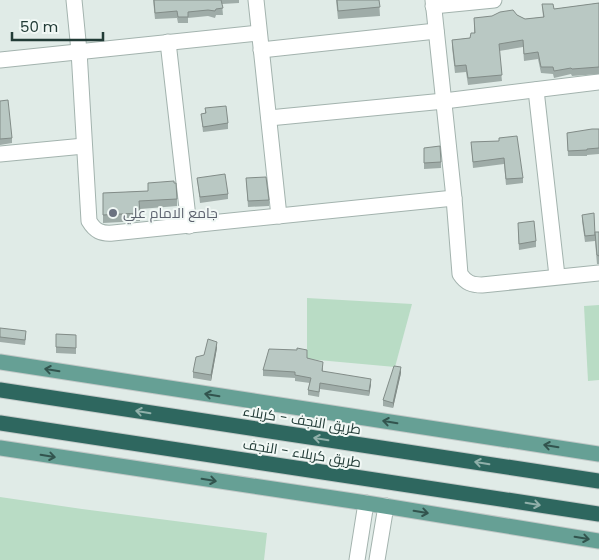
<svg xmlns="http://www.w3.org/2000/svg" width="599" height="560" font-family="Poppins,Cairo,sans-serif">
	<rect width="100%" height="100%" fill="#e0ebe7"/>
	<g fill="#b9dcc5">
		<polygon points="307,298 412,304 395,367 307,359"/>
		<polygon points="599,305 599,380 588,381 584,306"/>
		<polygon points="0,497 82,509 267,533 264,560 0,560"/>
	</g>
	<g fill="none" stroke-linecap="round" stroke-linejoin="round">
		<defs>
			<g id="minor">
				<path d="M74,0L79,51L89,221C95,231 101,234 113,233L454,198"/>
				<polyline points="256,0 279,216"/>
				<path d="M433,0L454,198L460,274C466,283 472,285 482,285L599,273"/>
				<polyline points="433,6 494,0"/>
				<polyline points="168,42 189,226"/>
				<polyline points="261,50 436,31"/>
				<polyline points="0,60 259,33"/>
				<polyline points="536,90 557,276"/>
				<polyline points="269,118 444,101 599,82"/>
				<polyline points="0,154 84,146"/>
				<polyline points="357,560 366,503"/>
				<polyline points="377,560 386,506"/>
			</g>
			<g id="major">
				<polyline points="0,362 599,454"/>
				<polyline points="0,448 366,503 599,541"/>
			</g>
			<g id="highway">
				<polyline points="0,390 599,481"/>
				<polyline points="0,423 599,514"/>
			</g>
		</defs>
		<use href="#minor" stroke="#a3b3ae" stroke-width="17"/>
		<use href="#major" stroke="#c1c8c7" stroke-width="17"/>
		<use href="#highway" stroke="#c1c8c7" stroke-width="17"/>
		<use href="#minor" stroke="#fff" stroke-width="15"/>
		<use href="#major" stroke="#66a095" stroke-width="15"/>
		<use href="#highway" stroke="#2e675f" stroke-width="15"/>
	</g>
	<g fill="#9faca8">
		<polygon points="153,0 239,0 239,3 222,4 223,15 216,15 215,18 208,16 188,18 188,23 178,23 177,18 155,19"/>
		<polygon points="336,0 379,0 380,16 338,19"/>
		<polygon points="599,3 599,74 572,76 571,74 554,78 553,74 541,73 538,59 524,61 523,47 499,51 502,81 468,85 466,72 455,73 452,47 452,40 470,38 474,33 474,18 517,15 525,19 543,17 542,4 554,9"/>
		<polygon points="0,101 12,138 12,143 0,145"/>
		<polygon points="205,108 228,123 228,129 203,132 201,114 205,113"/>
		<polygon points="599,129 599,154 587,155 587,156 568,156 567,133"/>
		<polygon points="499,141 523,178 523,183 506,185 504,164 473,168 471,142"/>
		<polygon points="424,148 441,162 441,168 424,169"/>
		<polygon points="197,178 228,194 228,199 200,203"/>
		<polygon points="246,178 269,200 269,206 248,207"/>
		<polygon points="148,183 177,199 177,206 140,209 140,221 103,223 103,193 148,191"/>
		<polygon points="582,215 595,235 599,232 599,264 597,264 595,241 585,242 582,221"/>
		<polygon points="518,229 536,241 536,247 519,250"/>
		<polygon points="0,328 26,336 25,345 0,342"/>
		<polygon points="56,334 76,335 76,354 56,353"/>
		<polygon points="217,348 211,381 193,378 193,372"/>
		<polygon points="307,358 323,368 323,371 371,384 369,396 320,389 319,397 308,395 308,390 310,383 295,381 295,378 263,376 263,370"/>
		<polygon points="401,373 393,408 383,406 383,400"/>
	</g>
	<g fill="#828c88">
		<polygon points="217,342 217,348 211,381 211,375"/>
		<polygon points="401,367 401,373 393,408 393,403"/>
		<polygon points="371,379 371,384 369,396 369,391"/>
	</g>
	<g fill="#b9c8c3" stroke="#828c88">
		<polygon points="154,0 221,0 223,8 216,9 215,11 208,10 188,12 188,17 178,17 177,11 155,13"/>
		<polygon points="337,0 379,0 380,7 338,11"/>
		<polygon points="599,3 599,67 572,69 571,68 554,71 553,67 541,67 538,52 524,54 523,40 499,44 502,75 468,78 466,65 455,66 452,40 470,38 471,33 475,33 474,18 492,16 500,12 513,10 517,15 525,19 544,17 542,4 553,4 554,9"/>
		<polygon points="8,100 12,138 0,139 0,101"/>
		<polygon points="226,106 228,123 203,127 201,114 206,113 205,108"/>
		<polygon points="592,129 599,129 599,148 587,149 587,150 568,151 567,133"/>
		<polygon points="517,136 523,178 506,179 504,158 473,162 471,142 499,141 499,138"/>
		<polygon points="440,146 441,162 424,163 424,148"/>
		<polygon points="225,174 228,194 200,197 197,178"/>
		<polygon points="266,177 269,200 248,201 246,178"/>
		<polygon points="174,181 174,183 176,183 177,199 139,201 140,213 103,215 103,193 148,191 148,183"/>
		<polygon points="594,213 595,235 585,236 582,215"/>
		<polygon points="534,221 536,241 519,244 518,223"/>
		<polygon points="595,232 599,232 599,256 597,255"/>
		<polygon points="0,328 26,331 25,340 0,337"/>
		<polygon points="56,334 76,335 76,348 56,347"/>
		<polygon points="208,339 217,342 211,375 193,372 196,357 204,355"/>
		<polygon points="297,348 307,350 307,358 323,362 322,371 371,379 369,391 320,383 319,392 308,390 311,378 295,375 295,372 263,370 269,349 297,350"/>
		<polygon points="394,366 401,367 393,403 383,400"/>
	</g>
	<defs><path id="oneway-shaft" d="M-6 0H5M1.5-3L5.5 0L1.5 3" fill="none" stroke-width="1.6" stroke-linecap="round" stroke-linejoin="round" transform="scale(1.25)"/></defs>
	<g stroke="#32544e">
		<use href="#oneway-shaft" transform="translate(52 370) rotate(-171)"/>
		<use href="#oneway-shaft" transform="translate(212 395) rotate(-171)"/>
		<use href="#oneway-shaft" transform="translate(390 422) rotate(-171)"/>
		<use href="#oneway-shaft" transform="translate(551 446) rotate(-171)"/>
		<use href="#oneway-shaft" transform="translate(48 456) rotate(9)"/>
		<use href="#oneway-shaft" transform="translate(209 480) rotate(9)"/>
		<use href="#oneway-shaft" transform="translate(421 512) rotate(9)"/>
		<use href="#oneway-shaft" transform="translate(582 538) rotate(9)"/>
	</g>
	<g stroke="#90b0aa">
		<use href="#oneway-shaft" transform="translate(143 412) rotate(-171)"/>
		<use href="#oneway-shaft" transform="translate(321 439) rotate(-171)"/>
		<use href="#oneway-shaft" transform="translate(482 463) rotate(-171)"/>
		<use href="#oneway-shaft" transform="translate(533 504) rotate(9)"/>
	</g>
	<circle fill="#6b7280" stroke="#f1f8f5" stroke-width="2" cx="113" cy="213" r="5"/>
	<g text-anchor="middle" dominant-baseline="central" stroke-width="4" stroke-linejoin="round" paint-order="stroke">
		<g font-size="14" fill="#5b616d" stroke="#f1f8f5" text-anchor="start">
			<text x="123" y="213">جامع الامام علي</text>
		</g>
		<g font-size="14" fill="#213b36" stroke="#f1f8f5">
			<text transform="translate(302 420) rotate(9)">طريق النجف - کربلاء</text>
			<text transform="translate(302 453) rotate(9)">طريق کربلاء - النجف</text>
		</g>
	</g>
	<path d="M12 32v8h91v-8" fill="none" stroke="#213b36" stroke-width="2.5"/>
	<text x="20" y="32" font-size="15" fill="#213b36" stroke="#f1f8f5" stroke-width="4" paint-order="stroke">50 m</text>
</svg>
